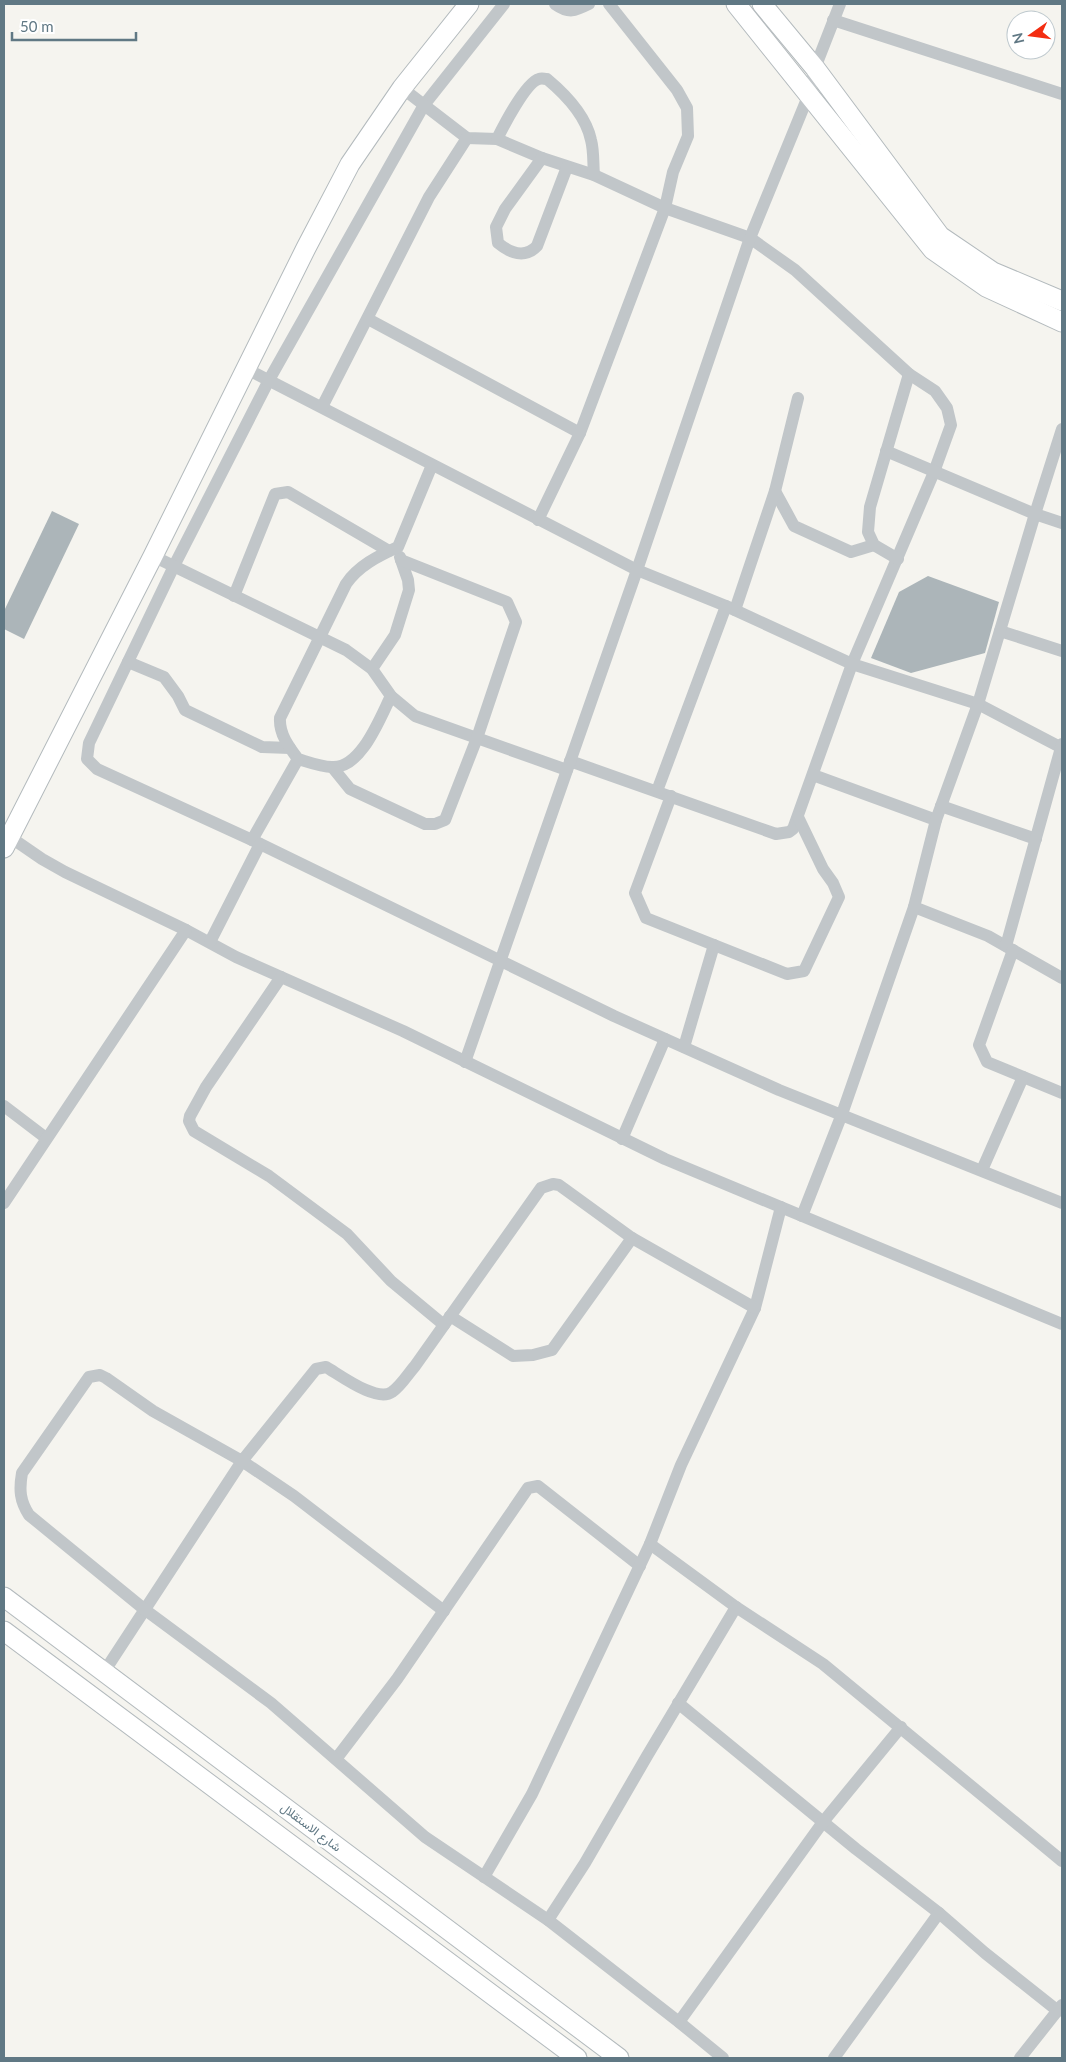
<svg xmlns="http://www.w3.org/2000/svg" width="1066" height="2062" font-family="Lato,Vazirmatn,sans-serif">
	<rect width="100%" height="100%" fill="#f5f4ef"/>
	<g fill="#acb5b9">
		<polygon points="52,511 79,524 24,639 4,629 4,611"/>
		<polygon points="928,576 999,602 985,653 911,673 871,658 899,592"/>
	</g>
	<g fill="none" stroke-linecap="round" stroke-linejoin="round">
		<defs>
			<g id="secondary">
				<polyline points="736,4 933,250 986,287 1062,322"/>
				<polyline points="762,4 815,68 940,236 993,272 1062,301"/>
				<polyline points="4,848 153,556 306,248 350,164 402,88 469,4"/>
				<polyline points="4,1597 619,2058"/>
				<polyline points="4,1631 577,2058"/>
			</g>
		</defs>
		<use href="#secondary" stroke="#b3babd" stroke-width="21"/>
		<g stroke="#c1c6c9" stroke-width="12">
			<polyline points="504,4 424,105 269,380 174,566 89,743 87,759 97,769 252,840 614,1016 779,1090 1062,1203"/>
			<path d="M555,4C569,14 575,11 589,4"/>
			<polyline points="833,20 1062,94"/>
			<polyline points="402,88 467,138 497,139 542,158 594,175 665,208 750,238 795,270 909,374 935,391 947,408 951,425 934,472 852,664 793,829 789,832 776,834 570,761"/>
			<path d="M497,139C503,127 526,82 539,79C542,78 544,79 547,79C565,94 586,116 591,140C594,151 593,164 594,175"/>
			<path d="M542,158L505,209L496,227L498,243C510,253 525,259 537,246L567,167"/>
			<polyline points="368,319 580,433"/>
			<polyline points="245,368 637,570 726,606 852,664 978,704 1062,748"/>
			<polyline points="322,407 429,197 467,138"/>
			<polyline points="886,451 1035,514 1062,523"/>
			<polyline points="775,491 794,526 851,552 874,545"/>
			<polyline points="538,520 580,433 665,208 673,172 688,136 687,108 677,90 609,4"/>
			<polyline points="153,556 346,650 372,669 391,696 415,716 567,770"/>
			<polyline points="898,559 874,545 868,532 870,507 909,374"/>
			<polyline points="234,596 275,494 288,492 389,551"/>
			<polyline points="735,610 775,491 798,398"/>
			<polyline points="1000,631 1062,651"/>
			<polyline points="128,662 164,677 178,696 185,710 262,747 290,748"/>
			<polyline points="372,669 395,635 409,590 408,580 400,557"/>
			<path d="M391,696C380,718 361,769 332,767C321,767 308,762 298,759C289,747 279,734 280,718L346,584C358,566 378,556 398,547L432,465"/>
			<polyline points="333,768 350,789 425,824 435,824 445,820 477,738 516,622 507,602 401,560"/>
			<polyline points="813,775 936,820"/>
			<polyline points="657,791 726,606"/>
			<polyline points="671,796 635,893 646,918 787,974 804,971 839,897 833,883 823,869 798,817"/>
			<polyline points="941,806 1036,839"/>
			<polyline points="10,837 42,859 65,872 186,930 236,957 403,1031 665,1159 1062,1324"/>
			<polyline points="252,840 298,759"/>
			<polyline points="914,907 988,936 1062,978"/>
			<polyline points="210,942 260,844"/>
			<polyline points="1006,946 1062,744"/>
			<polyline points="1013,950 979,1045 987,1062 1062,1093"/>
			<polyline points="281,977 206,1087 190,1116 189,1121 194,1131 269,1176 347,1234 391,1281 444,1325"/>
			<polyline points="684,1047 714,945"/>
			<polyline points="465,1062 637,570 750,238 809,94 815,68 840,4"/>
			<polyline points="4,1106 46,1138"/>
			<polyline points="622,1139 665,1039"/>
			<polyline points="982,1170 1023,1077"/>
			<polyline points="4,1203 186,930"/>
			<polyline points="781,1207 755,1308 681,1465 650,1544 736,1607 823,1664 1062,1861"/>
			<polyline points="802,1216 842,1114 914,907 936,820 978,704 1035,514 1062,429"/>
			<polyline points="450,1316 513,1356 533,1355 552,1350 632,1238"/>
			<polyline points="104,1672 242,1461 294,1496 444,1611"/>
			<polyline points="678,1703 856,1849 939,1913"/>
			<polyline points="336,1759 397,1679 528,1488 538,1486 640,1566"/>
			<polyline points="484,1877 532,1794 650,1544"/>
			<polyline points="548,1920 585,1863 647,1756 736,1607"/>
			<polyline points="679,2022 823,1822 901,1727"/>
			<path d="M723,2058L679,2022L548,1920L425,1837L271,1703L144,1609L29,1515C20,1501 19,1490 22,1473L89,1377L100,1375L106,1378L153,1411L242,1461L316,1369L326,1367C340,1375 377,1403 392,1392C401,1386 408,1374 415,1366L541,1188L553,1184L559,1185L632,1238L755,1308"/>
			<polyline points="834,2058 939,1913 985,1953 1058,2011"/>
			<polyline points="1020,2058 1062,2005"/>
		</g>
		<use href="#secondary" stroke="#fff" stroke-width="19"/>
	</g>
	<g text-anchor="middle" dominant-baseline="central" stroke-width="5" stroke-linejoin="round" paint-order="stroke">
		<g font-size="12" fill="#607884" stroke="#fff">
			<text transform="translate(311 1827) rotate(37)">شارع الاستقلال</text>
		</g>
	</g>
	<rect width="1066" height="2062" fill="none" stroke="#607884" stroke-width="10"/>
	<g transform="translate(1031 35) rotate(256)"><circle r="24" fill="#ffffff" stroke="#bfc9ce"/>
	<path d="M0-4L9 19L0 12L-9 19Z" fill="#f32d11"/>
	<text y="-8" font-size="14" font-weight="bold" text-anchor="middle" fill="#607884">N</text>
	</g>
	<path d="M12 32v8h124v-8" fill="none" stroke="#607884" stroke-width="2.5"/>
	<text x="20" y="32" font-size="15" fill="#607884" stroke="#ffffff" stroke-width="4" paint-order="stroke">50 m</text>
</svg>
